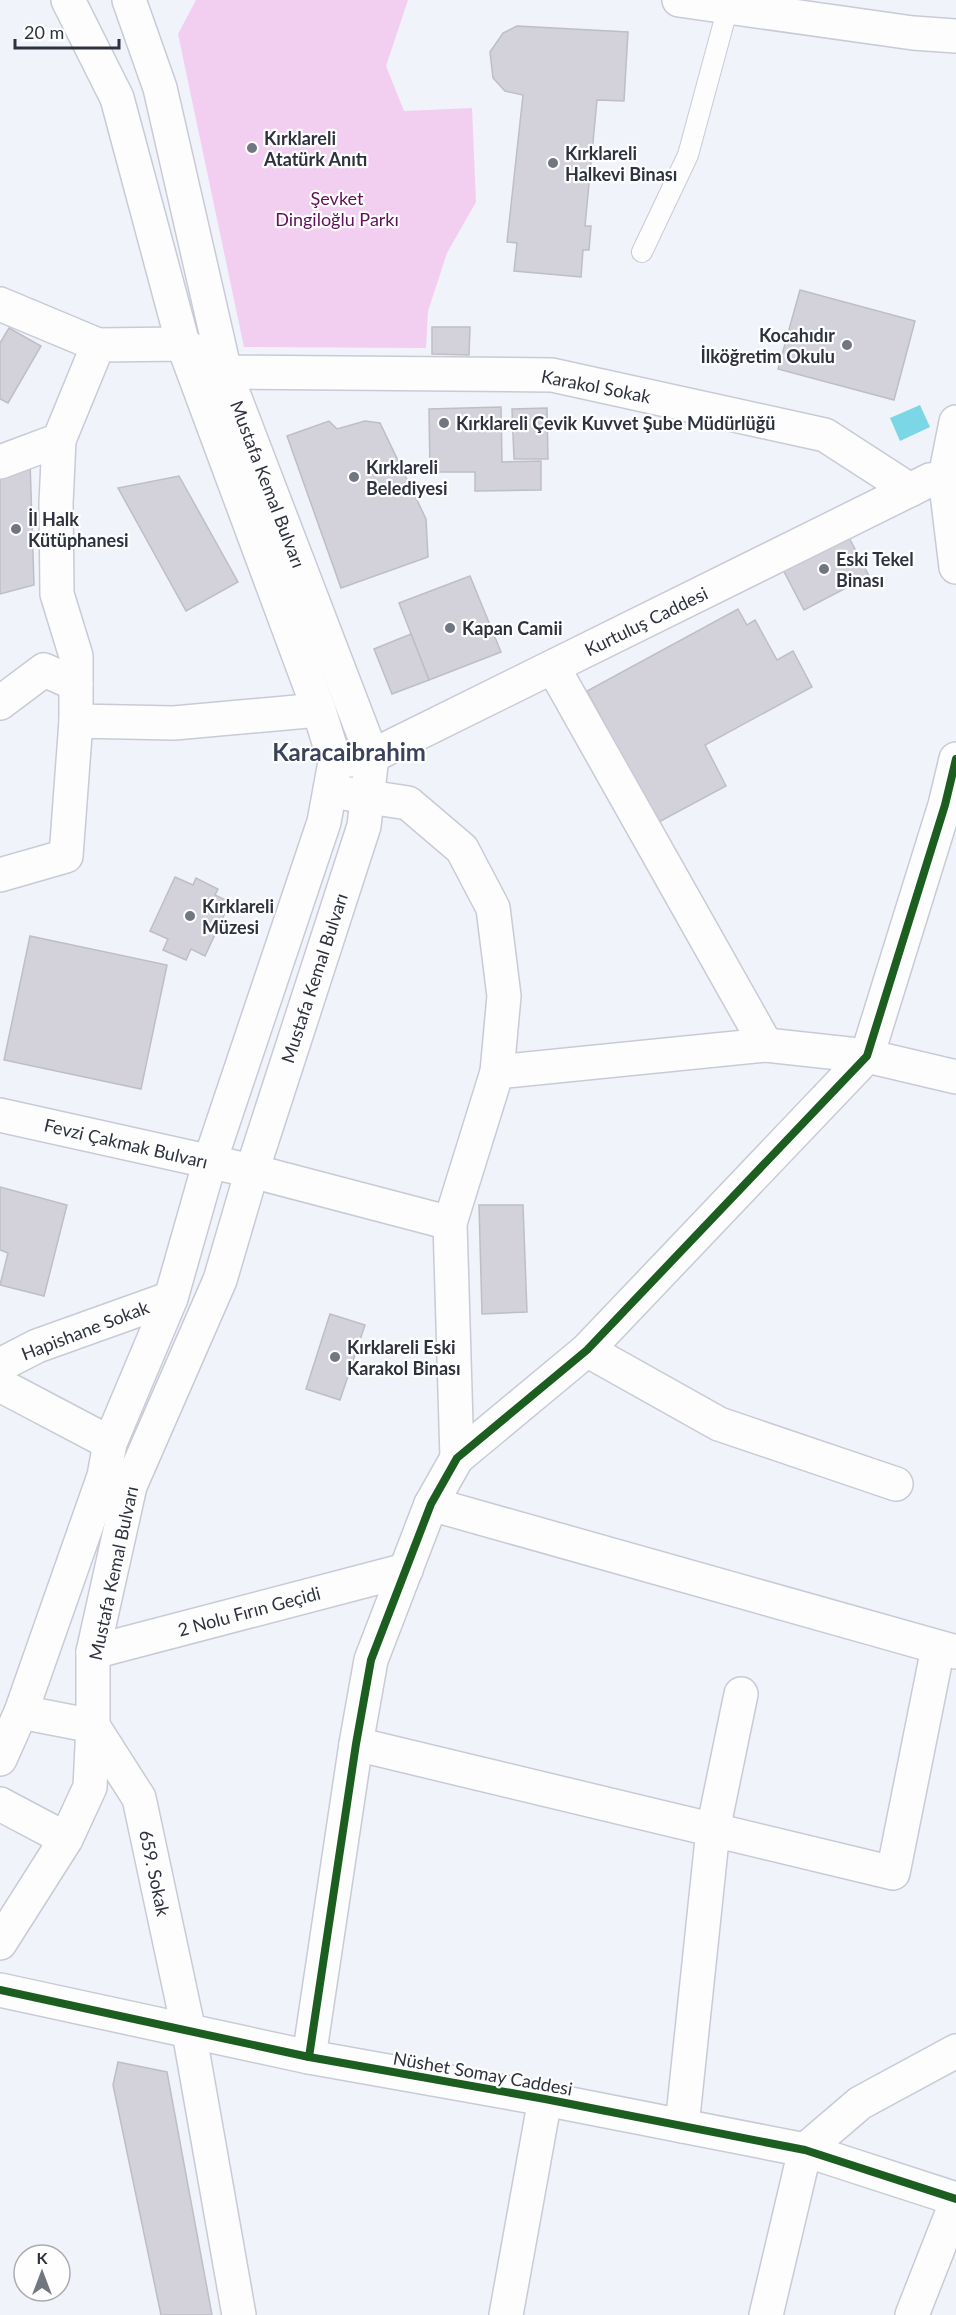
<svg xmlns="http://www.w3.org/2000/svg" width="956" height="2315" font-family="Lato,sans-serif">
	<rect width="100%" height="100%" fill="#f0f3fa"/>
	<polygon fill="#f2cef0" points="196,0 408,0 386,66 404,111 472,108 476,202 447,253 428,311 426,348 244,347 178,34"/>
	<polygon fill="#7bd6e6" points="920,405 930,427 900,441 890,418"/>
	<g fill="#d3d2db" stroke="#bebec7" stroke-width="1.5">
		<polygon points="517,26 628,32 624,101 597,100 585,226 591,226 589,250 583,250 581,277 514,271 517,243 507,242 523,95 505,91 493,78 490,52 503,33"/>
		<polygon points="800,290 915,321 894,400 778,369"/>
		<polygon points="432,327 470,327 469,355 432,354"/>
		<polygon points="9,328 41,346 8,403 0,399 0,343"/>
		<polygon points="501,407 502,462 541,461 541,490 475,491 475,472 430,472 429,409"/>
		<polygon points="547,408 548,459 514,459 512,409"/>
		<polygon points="329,421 337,429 365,421 380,423 426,519 428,557 341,588 287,436"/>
		<polygon points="30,461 34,585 0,594 0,472"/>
		<polygon points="179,476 238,582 186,611 118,488"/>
		<polygon points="844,528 869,576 804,610 779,562"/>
		<polygon points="470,576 501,652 429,680 399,603"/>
		<polygon points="738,609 747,625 755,620 777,660 793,651 812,687 705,745 726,786 657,823 587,691"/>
		<polygon points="411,634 429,680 392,694 374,649"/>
		<polygon points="175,877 193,885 196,878 218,889 215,895 230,902 205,956 191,949 186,960 163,950 168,939 150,931"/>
		<polygon points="30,936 167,965 141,1089 4,1060"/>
		<polygon points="0,1187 67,1205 44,1296 0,1285 8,1253 0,1250"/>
		<polygon points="479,1205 523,1205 527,1312 482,1314"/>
		<polygon points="330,1314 365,1325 340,1400 306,1389"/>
		<polygon points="118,2062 167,2072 212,2315 161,2315 113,2085"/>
	</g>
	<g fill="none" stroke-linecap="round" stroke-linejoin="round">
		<defs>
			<polyline id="service" points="642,252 688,155 728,7"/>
			<g id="minor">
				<polyline points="0,304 98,345 183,344 225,372 552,375 825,435 910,490"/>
				<polyline points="956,422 945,477 956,567"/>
				<polyline points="59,440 56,503 57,594 76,656 76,721"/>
				<polyline points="0,462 59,440 98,345"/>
				<polyline points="553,667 766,1045"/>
				<polyline points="0,703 44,670 76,684"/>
				<polyline points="330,791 408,803 462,849 493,908 504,996 497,1072"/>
				<polyline points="0,875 66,856 76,721 174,723 319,710"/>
				<polyline points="252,1171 450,1223"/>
				<polyline points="587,1350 719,1424 896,1484"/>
				<polyline points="0,1365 37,1346 171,1298"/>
				<polyline points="0,1385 110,1443"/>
				<polyline points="457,1458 450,1223 497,1072 766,1045 867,1056 956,1077"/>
				<polyline points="431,1504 956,1652"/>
				<polyline points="93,1652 406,1570"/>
				<polyline points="356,1744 893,1873 938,1648"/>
				<polyline points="309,2057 356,1744 371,1660 431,1504 457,1458 587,1350 867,1056 945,805 956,759"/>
				<polyline points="682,2126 713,1830 741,1694"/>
				<polyline points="506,2315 545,2099"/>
				<polyline points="766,2315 805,2150 860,2103 956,2051"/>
				<polyline points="912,2315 956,2203"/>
			</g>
			<g id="tertiary">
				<polyline points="0,1115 252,1171"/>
				<polyline points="93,1726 139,1798 189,2032 239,2315"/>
				<polyline points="0,1990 309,2057 545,2099 805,2150 956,2199"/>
			</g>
			<g id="secondary">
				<polyline points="679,0 913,33 956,36"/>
				<polyline points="351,760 372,756 930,480 956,477"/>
				<polyline points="21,1712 93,1726"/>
				<polyline points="0,1759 21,1712 104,1476 110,1443 171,1298 210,1161 324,822 335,762 319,710 183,344 117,98 68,0"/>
				<polyline points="0,1804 66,1839"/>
				<polyline points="0,1943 66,1839 90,1787 93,1726 93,1652 130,1486 220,1280 252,1171 364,826 372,756 225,372 160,88 129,0"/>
			</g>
		</defs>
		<use href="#service" stroke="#c8cbd5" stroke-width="22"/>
		<use href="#minor" stroke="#c8cbd5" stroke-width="36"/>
		<use href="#tertiary" stroke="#c8cbd5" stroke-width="36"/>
		<use href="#secondary" stroke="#c8cbd5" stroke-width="36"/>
		<use href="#service" stroke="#fdfdfe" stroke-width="20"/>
		<use href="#minor" stroke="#fdfdfe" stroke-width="33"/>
		<use href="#tertiary" stroke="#fdfdfe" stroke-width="33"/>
		<use href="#secondary" stroke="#fdfdfe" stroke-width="33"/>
		<defs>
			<g id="cycleway">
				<polyline points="0,1990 309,2057 545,2099 805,2150 956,2199"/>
				<polyline points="309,2057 356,1744 371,1660 431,1504 457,1458 587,1350 867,1056 945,805 956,759"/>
			</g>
		</defs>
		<use href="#cycleway" stroke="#fefefe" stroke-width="11"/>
		<use href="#cycleway" stroke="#1b5e20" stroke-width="8"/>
	</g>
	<g fill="#727680" stroke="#fefefe" stroke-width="2">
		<circle cx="252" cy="148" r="6"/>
		<circle cx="553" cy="163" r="6"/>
		<circle cx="847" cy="345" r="6"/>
		<circle cx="444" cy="423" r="6"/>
		<circle cx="354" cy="477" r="6"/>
		<circle cx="16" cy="529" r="6"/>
		<circle cx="824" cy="569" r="6"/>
		<circle cx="450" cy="628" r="6"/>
		<circle cx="190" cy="916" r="6"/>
		<circle cx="335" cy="1357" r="6"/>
	</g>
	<g text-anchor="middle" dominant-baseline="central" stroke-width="4.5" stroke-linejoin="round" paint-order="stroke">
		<g font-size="18" font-weight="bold" fill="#2e323e" stroke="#fefefe" text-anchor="start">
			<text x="264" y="138">Kırklareli<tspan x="264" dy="21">Atatürk Anıtı</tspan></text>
			<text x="565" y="153">Kırklareli<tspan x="565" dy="21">Halkevi Binası</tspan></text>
			<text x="835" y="335" text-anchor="end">Kocahıdır<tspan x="835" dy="21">İlköğretim Okulu</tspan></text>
			<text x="456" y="423">Kırklareli Çevik Kuvvet Şube Müdürlüğü</text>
			<text x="366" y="467">Kırklareli<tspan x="366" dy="21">Belediyesi</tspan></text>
			<text x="28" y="519">İl Halk<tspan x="28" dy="21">Kütüphanesi</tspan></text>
			<text x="836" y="559">Eski Tekel<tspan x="836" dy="21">Binası</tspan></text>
			<text x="462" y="628">Kapan Camii</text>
			<text x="202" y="906">Kırklareli<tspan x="202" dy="21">Müzesi</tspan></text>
			<text x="347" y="1347">Kırklareli Eski<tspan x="347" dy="21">Karakol Binası</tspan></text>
		</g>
		<g font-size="18" fill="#630f5a" stroke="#fefefe">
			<text x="337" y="198">Şevket<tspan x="337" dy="21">Dingiloğlu Parkı</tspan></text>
		</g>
		<g font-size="18" fill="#2e323e" stroke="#fefefe">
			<text transform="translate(596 386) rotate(11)">Karakol Sokak</text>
			<text transform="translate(268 484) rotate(69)">Mustafa Kemal Bulvarı</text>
			<text transform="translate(646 621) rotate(-26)">Kurtuluş Caddesi</text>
			<text transform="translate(314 978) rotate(-72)">Mustafa Kemal Bulvarı</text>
			<text transform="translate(126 1143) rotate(13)">Fevzi Çakmak Bulvarı</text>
			<text transform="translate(85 1330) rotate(-21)">Hapishane Sokak</text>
			<text transform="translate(113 1573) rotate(-78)">Mustafa Kemal Bulvarı</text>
			<text transform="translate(249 1611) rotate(-15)">2 Nolu Fırın Geçidi</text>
			<text transform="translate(155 1873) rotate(78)">659. Sokak</text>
			<text transform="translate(483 2073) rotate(10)">Nüshet Somay Caddesi</text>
		</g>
		<g font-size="24" font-weight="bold" fill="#3a425c" stroke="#fefefe">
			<text x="349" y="751">Karacaibrahim</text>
		</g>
	</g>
	<g transform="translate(42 2273)"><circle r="28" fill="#fefefe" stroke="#abacb1" stroke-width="1.5"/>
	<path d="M0-4.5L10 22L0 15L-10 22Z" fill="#727680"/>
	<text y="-9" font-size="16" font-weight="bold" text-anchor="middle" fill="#2e323e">K</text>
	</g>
	<path d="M15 39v9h104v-9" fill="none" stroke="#2e323e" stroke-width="3"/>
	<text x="24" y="39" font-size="18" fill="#2e323e" stroke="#fefefe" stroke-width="4.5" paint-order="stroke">20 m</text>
</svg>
